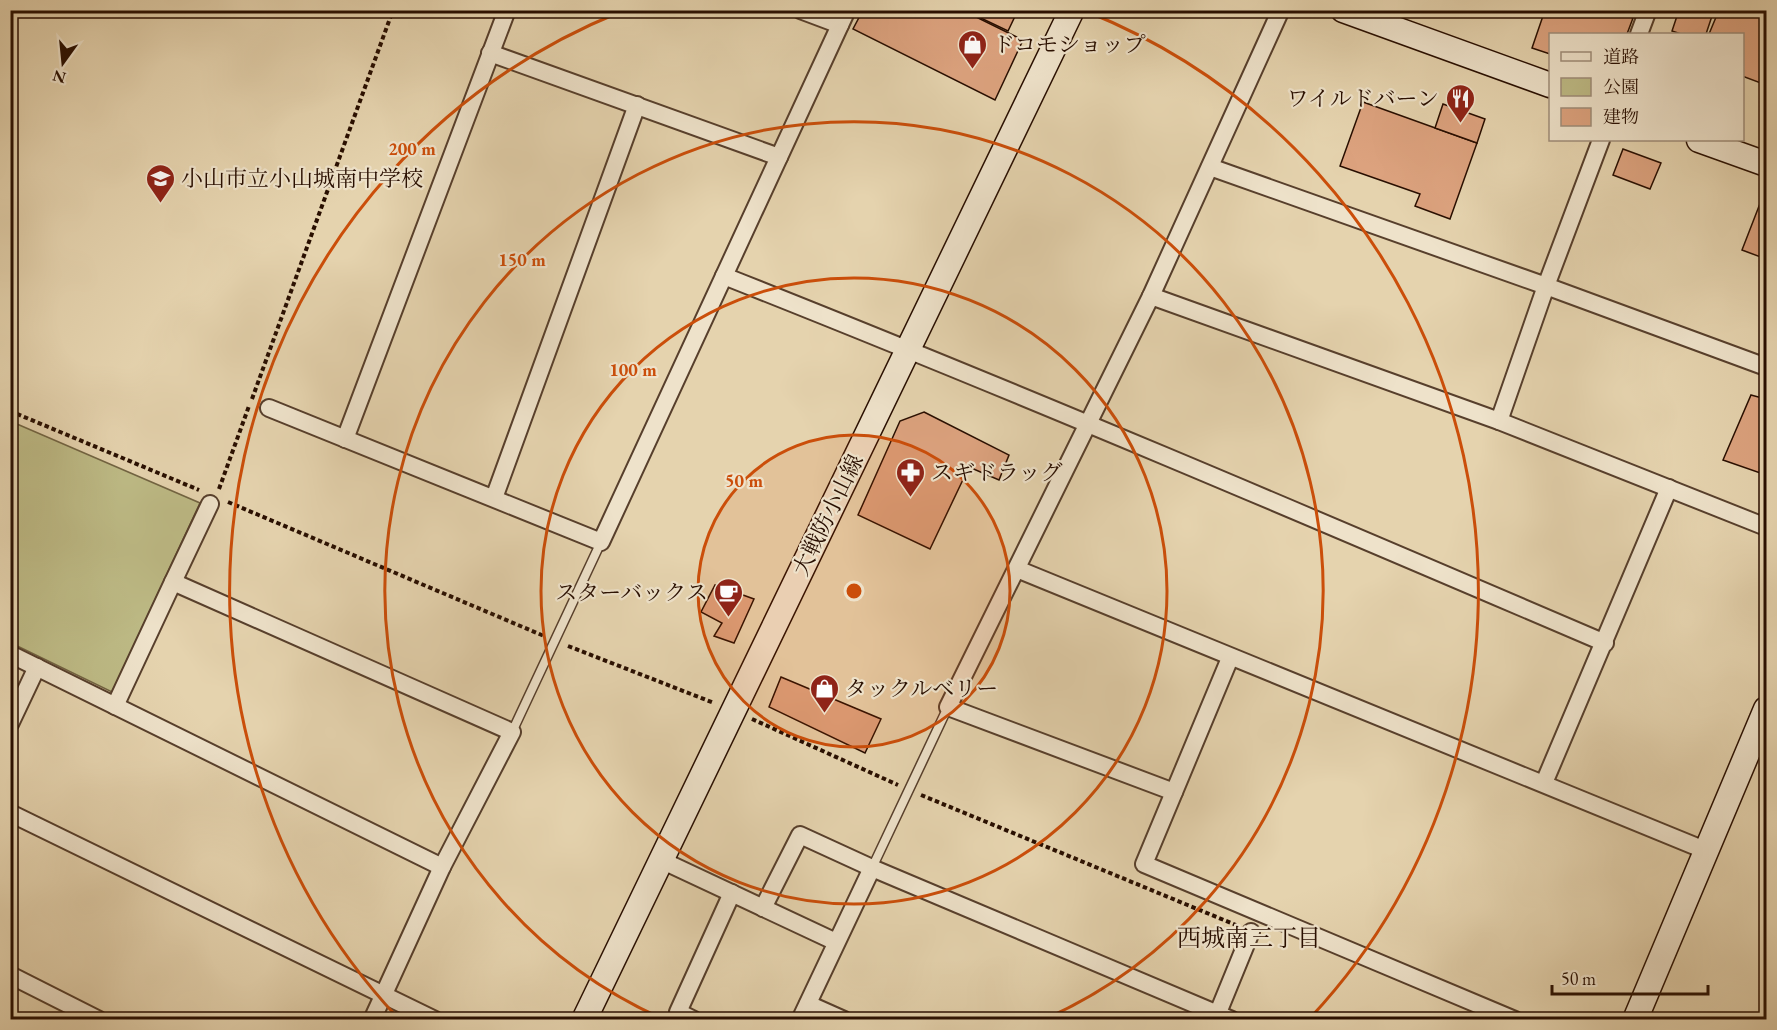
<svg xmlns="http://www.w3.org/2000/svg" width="1777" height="1030" font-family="'EB Garamond','Noto Serif JP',serif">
	<rect width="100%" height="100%" fill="#e5d3ae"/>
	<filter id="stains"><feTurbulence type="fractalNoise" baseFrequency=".00333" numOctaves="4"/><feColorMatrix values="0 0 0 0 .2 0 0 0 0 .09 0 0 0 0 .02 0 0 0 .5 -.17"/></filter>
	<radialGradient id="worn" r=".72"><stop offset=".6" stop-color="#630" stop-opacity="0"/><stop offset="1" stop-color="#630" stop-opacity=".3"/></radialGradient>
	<polygon fill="#bdba85" stroke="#726442" stroke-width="1.5" points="10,421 200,503 112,692 11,643"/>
	<g fill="#dca27e" stroke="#280e00" stroke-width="1.5">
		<polygon points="863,10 962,10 1023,40 995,100 853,29"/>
		<polygon points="964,10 1018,10 1008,31"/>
		<polygon points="1545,10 1611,10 1633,18 1627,34 1550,34 1550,54 1532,48"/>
		<polygon points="1679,10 1714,10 1706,34 1681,34 1672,31"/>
		<polygon points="1719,10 1755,10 1766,15 1766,85 1742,76 1742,34 1709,34"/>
		<polygon points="1363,102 1477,143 1450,219 1415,206 1420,194 1340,166"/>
		<polygon points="1443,104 1485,119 1477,143 1435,128"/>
		<polygon points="1623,149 1661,163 1650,189 1613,175"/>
		<polygon points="1761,201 1766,203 1766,259 1742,250"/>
		<polygon points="1751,395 1766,399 1766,475 1723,460"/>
		<polygon points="924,412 1009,455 999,480 969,467 930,549 858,515 900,421"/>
		<polygon points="715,585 754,599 734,643 714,636 722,623 701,612"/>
		<polygon points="781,677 881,719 865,753 769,707"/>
	</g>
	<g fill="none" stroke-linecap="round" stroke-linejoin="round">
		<defs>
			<g id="lane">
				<polyline points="512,732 601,542"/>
				<polyline points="872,868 948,707"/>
			</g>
			<g id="street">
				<polyline points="800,10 840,25"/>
				<polyline points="1639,34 1648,10"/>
				<polyline points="490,53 779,157"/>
				<polyline points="1210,167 1546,286 1766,367"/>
				<path d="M724,276C1020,393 1313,518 1605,643"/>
				<polyline points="1151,296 1499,421 1766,527"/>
				<polyline points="269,408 601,542 847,10"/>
				<polyline points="1499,421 1546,286 1601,140"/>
				<polyline points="345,439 507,10"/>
				<polyline points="494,498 637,105"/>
				<path d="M1017,569C1246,664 1477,755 1707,851"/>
				<polyline points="173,582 210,504"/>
				<polyline points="10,654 442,867"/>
				<polyline points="1230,658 1144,864 1515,1020"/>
				<polyline points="115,706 173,582 512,732 442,867 372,1020"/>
				<polyline points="10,724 37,667"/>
				<polyline points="1544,783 1669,488"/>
				<polyline points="1174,792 948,707 1151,296 1279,14"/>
				<polyline points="10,813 435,1020"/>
				<polyline points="661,860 836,942"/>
				<polyline points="763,908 800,835 872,868 1232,1020"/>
				<polyline points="10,975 99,1020"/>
				<polyline points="808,1004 844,1020"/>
				<polyline points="694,1020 678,1012 732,893"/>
				<polyline points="800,1020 872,868"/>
				<polyline points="1215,1020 1251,932"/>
			</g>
			<g id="secondary">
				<polyline points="1343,10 1550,85"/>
				<polyline points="1699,140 1766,164"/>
				<polyline points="584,1020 1072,10"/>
				<polyline points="1635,1020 1766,709"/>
			</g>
		</defs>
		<use href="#lane" stroke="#573f2c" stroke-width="11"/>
		<use href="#street" stroke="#573f2c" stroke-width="20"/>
		<use href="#secondary" stroke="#280e00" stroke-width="27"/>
		<g stroke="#280e00" stroke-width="4" stroke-dasharray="4.5 3" stroke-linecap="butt">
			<polyline points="252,399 393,10"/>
			<polyline points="10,411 199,490"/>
			<polyline points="219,489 249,406"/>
			<polyline points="228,502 544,636"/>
			<polyline points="568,646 714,703"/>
			<polyline points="752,719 898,785"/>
			<polyline points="921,795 1236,925"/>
		</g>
		<use href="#lane" stroke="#eee2ca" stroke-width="8"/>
		<use href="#street" stroke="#eee2ca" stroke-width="16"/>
		<use href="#secondary" stroke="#eee2ca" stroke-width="24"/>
	</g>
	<circle cx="854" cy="591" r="156" fill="#cb4e0a" fill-opacity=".12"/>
	<g fill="none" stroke="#cb4e0a" stroke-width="3">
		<circle cx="854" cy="591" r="156"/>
		<circle cx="854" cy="591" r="313"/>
		<path d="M663 1019A469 469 0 1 1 1045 1019"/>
		<path d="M397 1017A625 625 0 0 1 620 12M1088 12A625 625 0 0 1 1311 1017"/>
	</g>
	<defs>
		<symbol id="shop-pin" viewBox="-11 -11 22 30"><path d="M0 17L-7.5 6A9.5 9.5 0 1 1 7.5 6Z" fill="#8f2418" stroke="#eee2ca"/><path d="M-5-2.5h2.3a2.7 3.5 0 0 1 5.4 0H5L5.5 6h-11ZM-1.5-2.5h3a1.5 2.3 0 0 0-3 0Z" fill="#fff"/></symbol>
		<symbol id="restaurant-pin" viewBox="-11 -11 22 30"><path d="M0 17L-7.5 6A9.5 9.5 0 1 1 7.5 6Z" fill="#8f2418" stroke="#eee2ca"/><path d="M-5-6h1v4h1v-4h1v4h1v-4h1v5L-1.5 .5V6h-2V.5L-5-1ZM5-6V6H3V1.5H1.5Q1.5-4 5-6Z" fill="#fff"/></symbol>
		<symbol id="school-pin" viewBox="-11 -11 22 30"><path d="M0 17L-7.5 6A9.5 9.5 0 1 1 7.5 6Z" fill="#8f2418" stroke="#eee2ca"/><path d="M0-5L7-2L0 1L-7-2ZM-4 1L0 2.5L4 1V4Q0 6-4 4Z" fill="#fff"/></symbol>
		<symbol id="pharmacy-pin" viewBox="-11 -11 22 30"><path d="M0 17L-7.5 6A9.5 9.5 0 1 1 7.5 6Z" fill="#8f2418" stroke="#eee2ca"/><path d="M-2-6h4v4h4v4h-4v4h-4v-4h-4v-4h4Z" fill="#fff"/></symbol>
		<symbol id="cafe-pin" viewBox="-11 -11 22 30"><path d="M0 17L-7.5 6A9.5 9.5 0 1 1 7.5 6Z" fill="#8f2418" stroke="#eee2ca"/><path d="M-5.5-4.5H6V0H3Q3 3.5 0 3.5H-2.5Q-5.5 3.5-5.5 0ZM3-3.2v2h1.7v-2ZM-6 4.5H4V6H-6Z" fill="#fff"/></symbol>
	</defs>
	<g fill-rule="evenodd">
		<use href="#shop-pin" x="956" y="28" width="33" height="45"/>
		<use href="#restaurant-pin" x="1444" y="82" width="33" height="45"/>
		<use href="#school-pin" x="144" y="162" width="33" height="45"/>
		<use href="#pharmacy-pin" x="894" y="456" width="33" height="45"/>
		<use href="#cafe-pin" x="712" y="576" width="33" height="45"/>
		<use href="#shop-pin" x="808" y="672" width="33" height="45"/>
	</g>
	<g text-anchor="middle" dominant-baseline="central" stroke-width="4.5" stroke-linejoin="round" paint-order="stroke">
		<g font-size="22" fill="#280e00" stroke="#eee2ca" text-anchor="start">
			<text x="993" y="44">ドコモショップ</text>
			<text x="1439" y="98" text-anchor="end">ワイルドバーン</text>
			<text x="181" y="178">小山市立小山城南中学校</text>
			<text x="931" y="472">スギドラッグ</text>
			<text x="708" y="592" text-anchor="end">スターバックス</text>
			<text x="845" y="688">タックルベリー</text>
		</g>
		<g font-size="22" fill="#280e00" stroke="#eee2ca">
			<text transform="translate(828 515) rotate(-64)">大戦防小山線</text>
		</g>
		<g font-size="24" fill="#280e00" stroke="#eee2ca">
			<text x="1249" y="937">西城南三丁目</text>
		</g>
	</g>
	<circle cx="854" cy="591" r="9" fill="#cb4e0a" stroke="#eee2ca" stroke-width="3"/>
	<g font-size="18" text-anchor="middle" font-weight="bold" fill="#cb4e0a" stroke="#eee2ca" stroke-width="4.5" stroke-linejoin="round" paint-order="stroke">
		<text x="412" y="155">200 m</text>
		<text x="522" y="266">150 m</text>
		<text x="633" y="376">100 m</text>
		<text x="744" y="487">50 m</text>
	</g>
	<rect width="1777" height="1030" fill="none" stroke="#e5d3ae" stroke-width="36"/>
	<rect x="12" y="12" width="1753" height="1006" fill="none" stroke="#280e00" stroke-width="3"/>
	<rect x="18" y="18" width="1741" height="994" fill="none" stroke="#280e00" stroke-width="1.5"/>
	<rect x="1549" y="33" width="195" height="108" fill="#eee2ca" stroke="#9f8d79" stroke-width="1.5"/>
	<rect x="1561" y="52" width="30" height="9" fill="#eee2ca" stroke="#9f8d79" stroke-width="1.5"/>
	<text x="1603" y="63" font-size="18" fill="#280e00">道路</text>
	<rect x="1561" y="78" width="30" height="18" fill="#bdba85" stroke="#9f8d79" stroke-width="1.5"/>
	<text x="1603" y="93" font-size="18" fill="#280e00">公園</text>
	<rect x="1561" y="108" width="30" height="18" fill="#dca27e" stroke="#9f8d79" stroke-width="1.5"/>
	<text x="1603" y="123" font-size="18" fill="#280e00">建物</text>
	<g transform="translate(63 63) rotate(195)" stroke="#eee2ca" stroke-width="4.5" paint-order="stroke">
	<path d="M0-4.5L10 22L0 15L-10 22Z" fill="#280e00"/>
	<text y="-9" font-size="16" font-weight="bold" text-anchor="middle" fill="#280e00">N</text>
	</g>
	<path d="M1552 985v9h156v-9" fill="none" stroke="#280e00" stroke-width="3"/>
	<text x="1561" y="985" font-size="18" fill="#280e00" stroke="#eee2ca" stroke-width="4.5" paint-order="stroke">50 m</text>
	<rect width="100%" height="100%" filter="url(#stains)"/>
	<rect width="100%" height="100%" fill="url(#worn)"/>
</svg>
